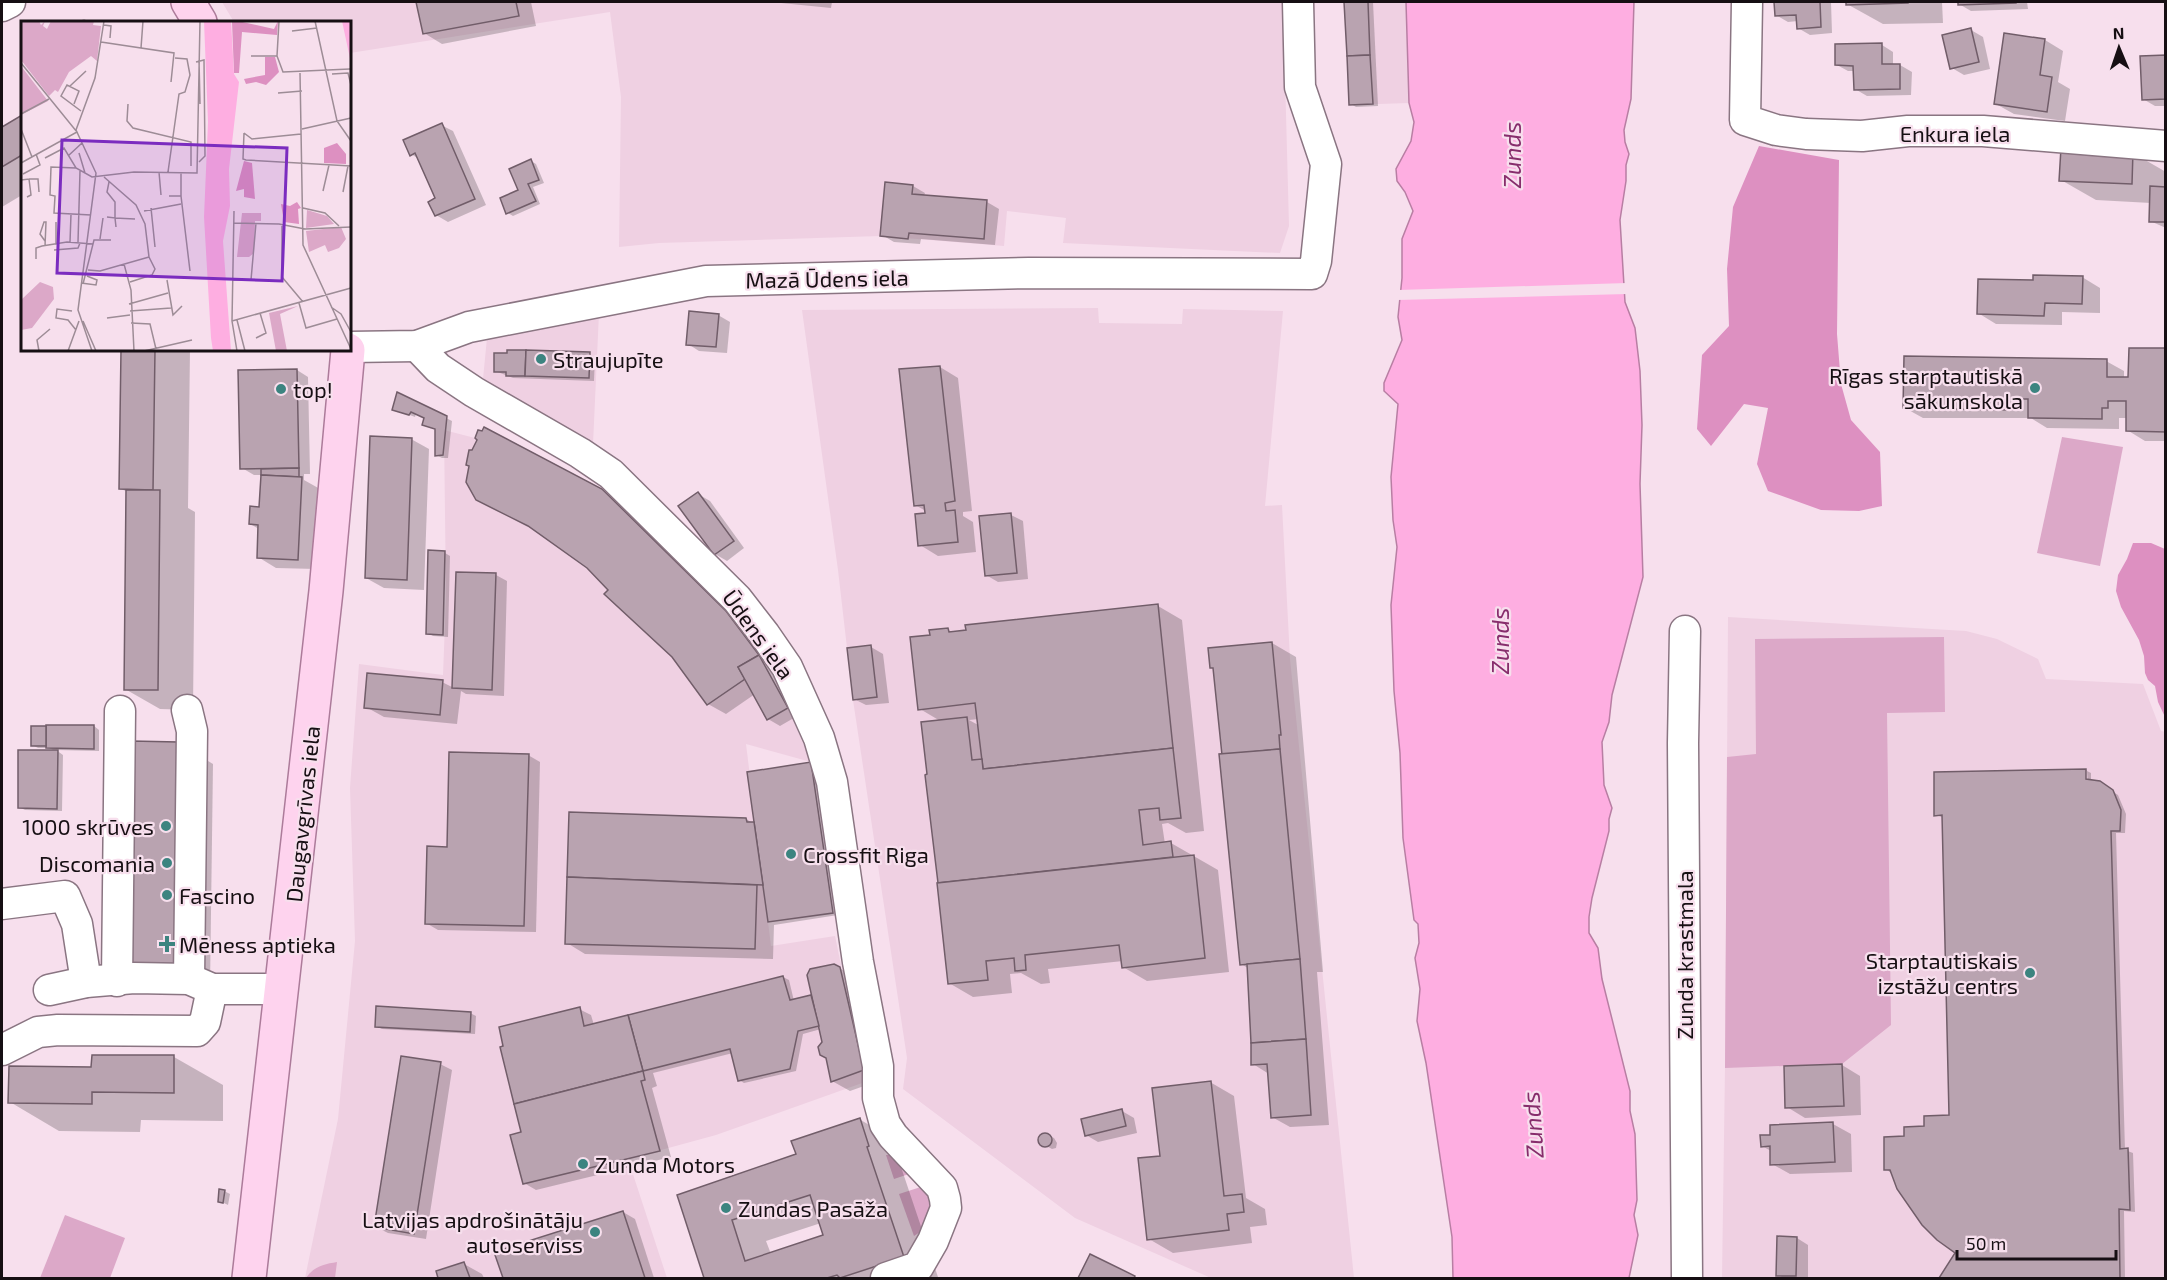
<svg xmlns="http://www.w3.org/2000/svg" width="2167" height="1280" font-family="'Exo 2',sans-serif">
	<rect width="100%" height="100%" fill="#f7dfed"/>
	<g fill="#efd0e2">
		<polygon points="222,2 1283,2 1289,226 1280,253 1063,243 1066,218 1007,211 1004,246 880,236 659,243 619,247 621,97 610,12 350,53 350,22 234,22"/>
		<polygon points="1344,2 1406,2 1409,103 1349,105"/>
		<polygon points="1098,308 1099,323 1182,324 1183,309 1283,311 1265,506 1282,505 1290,659 1354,1278 1211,1278 1075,1218 903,1089 907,1058 853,700 838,570 802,310"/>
		<polygon points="599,313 593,444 483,379 487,338"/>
		<polygon points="484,427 602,489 726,611 759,655 788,708 811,762 746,744 771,946 835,936 865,1082 716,1135 628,1159 667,1278 305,1278 338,1119 355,941 350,788 359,664 443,675 446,597 444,430 475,438 478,430 482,431"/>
		<polygon points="1728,617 1966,631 1997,639 2038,659 2046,679 2143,684 2161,731 2166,732 2165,1278 1722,1278 1725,1068"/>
	</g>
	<g fill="#dca8c8">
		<polygon points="2062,437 2123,447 2100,566 2037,553"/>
		<polygon points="1944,637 1945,712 1887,713 1891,1025 1842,1064 1725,1068 1727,757 1756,754 1755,639"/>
		<polygon points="886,1155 902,1155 918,1171 894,1179"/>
		<polygon points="930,1184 936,1198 926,1228 914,1236 899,1194"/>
		<polygon points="65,1215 125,1238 110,1278 40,1278"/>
		<path d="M337,1262L335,1278H306C313,1267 324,1264 337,1262Z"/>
	</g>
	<g fill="#dd90c1">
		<polygon points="1759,146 1839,160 1837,334 1841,384 1851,420 1880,452 1882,506 1859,511 1821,510 1768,491 1757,464 1768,408 1744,404 1711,446 1697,429 1702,355 1729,326 1727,269 1733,207"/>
		<polygon points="2133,543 2151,543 2165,549 2165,717 2158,702 2155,686 2148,680 2145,673 2144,656 2139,640 2121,607 2116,591 2118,575 2127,559"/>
	</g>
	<polygon fill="#feaee1" stroke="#b87ea3" stroke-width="1.5" points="1406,2 1634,2 1631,99 1624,130 1625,142 1629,154 1626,165 1626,181 1620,220 1625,302 1635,328 1640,371 1642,425 1640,484 1643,577 1612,695 1609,722 1602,742 1604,785 1612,808 1609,819 1609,831 1592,898 1589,917 1589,933 1598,948 1602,979 1630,1091 1630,1111 1635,1134 1637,1200 1634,1215 1638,1235 1629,1278 1453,1278 1452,1237 1426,1063 1417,1021 1420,989 1415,958 1419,943 1418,924 1414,920 1403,838 1400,753 1394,691 1391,605 1397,547 1393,520 1391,477 1398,404 1384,391 1384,383 1402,340 1398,317 1402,278 1402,239 1413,211 1405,192 1397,181 1396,169 1411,141 1414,122 1409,103"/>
	<polygon fill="#f7dfed" points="1627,283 1627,294 1397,300 1398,290"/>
	<g fill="#0003" fill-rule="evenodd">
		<polygon points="418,2 531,2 536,26 442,44 424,33"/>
		<polygon points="771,2 832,2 831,8"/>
		<polygon points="1346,2 1373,2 1378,106 1356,107 1351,104"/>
		<polygon points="1776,2 1831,2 1832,33 1810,35 1798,28 1798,21 1788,22 1776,15"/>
		<polygon points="1847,2 1942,2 1943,23 1883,24 1847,4"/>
		<polygon points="1959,2 2027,2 2028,9 1971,11 1959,4"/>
		<polygon points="84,19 90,22 77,22"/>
		<polygon points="1971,30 1983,37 1990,69 1964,75 1952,68"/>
		<polygon points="2045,40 2063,51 2058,82 2070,89 2065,121 2014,114 1996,104"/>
		<polygon points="1882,45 1893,52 1893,66 1900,65 1912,72 1911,95 1867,96 1855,89 1855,71 1848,71 1837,65"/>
		<polygon points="2166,57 2166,106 2155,106 2143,99"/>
		<polygon points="22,116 22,195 2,207 2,128"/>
		<polygon points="441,125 453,131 486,205 448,222 436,215 437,199 419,159 411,154"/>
		<polygon points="2133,153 2166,172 2166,228 2150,221 2151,203 2096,200 2061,180"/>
		<polygon points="531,161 536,164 544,183 533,187 540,204 513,216 508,213 520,191"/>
		<polygon points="913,186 925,193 924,196 987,202 999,209 995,245 921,239 920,244 894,242 882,235"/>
		<polygon points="2082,277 2100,288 2100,313 2062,312 2062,325 1996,324 1978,313 2034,282"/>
		<polygon points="718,315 730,322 727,353 699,351 688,344"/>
		<polygon points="123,350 190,350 188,508 195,512 193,710 160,709 125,689 128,492 121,489"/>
		<polygon points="2166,350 2166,441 2145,441 2127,430 2127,418 2119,418 2119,429 2047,428 2031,418 1923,418 1905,408 2106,361 2124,371 2124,379 2130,379"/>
		<polygon points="589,354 595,357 594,381 513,378 495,371"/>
		<polygon points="940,367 958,378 972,511 963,512 963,516 973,522 976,552 938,556 920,545 927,515 926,511 915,505"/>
		<polygon points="297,370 308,377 310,474 304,474 304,480 320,489 316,569 276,568 258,557 259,529 250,524 261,509 262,475 254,475 242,468"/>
		<polygon points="394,409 446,418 452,421 448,458 442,458 436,455 437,429 423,424 425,418 416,414 415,417"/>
		<polygon points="411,439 429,449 424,590 384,588 366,578"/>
		<polygon points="601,490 620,501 744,623 799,715 780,726 768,719 755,694 726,714 708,704 674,656 588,567 536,530 496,510"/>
		<polygon points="698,494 710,501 744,548 727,561 715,554"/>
		<polygon points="1011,515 1023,521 1028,579 998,582 986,575"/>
		<polygon points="445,553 450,556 448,637 433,636 428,633"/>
		<polygon points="458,574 496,575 507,581 504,696 466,694 461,691 457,724 384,717 366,707 442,682 454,688"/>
		<path d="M1158,606L1182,620L1204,831L1186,833L1168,823L1162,824L1165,844L1171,843L1218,870L1229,972L1147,981L1123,967V961L1048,969L1050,983L1041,984L1021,973L1010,974L1012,993L973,997L949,983L929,776L942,722L920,709L931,636L948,630L953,633ZM979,719L980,726L969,720Z"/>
		<polygon points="1272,643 1296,657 1323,972 1317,972 1329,1125 1290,1127 1272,1117 1269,1074 1253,1064 1248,968 1241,964 1215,669 1212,667"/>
		<polygon points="871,647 883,654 889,703 866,705 854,699"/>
		<polygon points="94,726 99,730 99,751 56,750 63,755 62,811 25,810 19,807 55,751 49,748 38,748 32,745"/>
		<polygon points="178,743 213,764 210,987 165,986"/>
		<polygon points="528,755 540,762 536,932 438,930 426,923 448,848"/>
		<polygon points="810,763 816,766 838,915 774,925 773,959 585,954 567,943 570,814 746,819 756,825"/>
		<polygon points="2085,770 2087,771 2084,771 2085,787 2088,786 2087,771 2091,773 2091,781 2099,783 2118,795 2126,814 2125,833 2116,833 2125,1150 2133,1153 2135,1212 2124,1211 2125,1278 1941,1278 1957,1253 1891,1173 1886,1169 1906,1138 1951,1117 1944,818 1936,815"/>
		<polygon points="834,965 858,979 881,1080 850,1091 832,1081 821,1029 803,1034 796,1071 744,1083 739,1080 733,1053 653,1073 657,1086 652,1088 671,1157 536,1190 524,1183 523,1133 579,1009 591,1015 594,1025 783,977 789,980 794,1001 811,997 814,999"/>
		<polygon points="470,1013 476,1016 475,1034 382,1029 376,1026"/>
		<polygon points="174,1057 223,1085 223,1121 141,1120 140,1132 59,1131 10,1102 93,1068"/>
		<polygon points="440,1064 452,1070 426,1239 388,1233 376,1227"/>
		<polygon points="1842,1065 1860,1076 1861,1115 1805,1118 1787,1107"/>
		<polygon points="1210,1082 1234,1096 1246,1198 1265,1209 1267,1225 1250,1227 1252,1243 1173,1253 1149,1239 1162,1157"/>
		<polygon points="1122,1111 1134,1118 1137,1133 1098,1142 1086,1135"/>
		<path d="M859,1119L895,1140L904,1166L901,1167L938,1277L706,1278L679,1196L798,1155ZM821,1223L825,1236L771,1254L766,1241Z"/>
		<polygon points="1833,1124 1851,1134 1852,1172 1790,1174 1772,1164 1771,1151 1762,1146"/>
		<polygon points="1044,1134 1054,1138 1057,1143 1056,1148 1052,1149 1041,1143 1040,1140"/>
		<polygon points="224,1191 230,1194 228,1205 220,1201"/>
		<polygon points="623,1212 635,1219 654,1278 504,1278 496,1253"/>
		<polygon points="1797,1238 1808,1245 1808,1278 1784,1278 1778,1275"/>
		<polygon points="1091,1256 1136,1278 1080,1278"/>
		<polygon points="464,1264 482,1274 484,1278 440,1278 438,1272"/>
	</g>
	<g fill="#b9a3b0" stroke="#715d69" stroke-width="1.5" fill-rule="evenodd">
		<polygon points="416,2 516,2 519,16 423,34"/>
		<polygon points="1344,2 1368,2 1370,55 1347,56"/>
		<polygon points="1774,2 1820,2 1821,27 1797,29 1796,15 1775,16"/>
		<polygon points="1846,2 1908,2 1908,3 1846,5"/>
		<polygon points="1958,2 2016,2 2016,3 1958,5"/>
		<polygon points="1971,28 1979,62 1950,69 1942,35"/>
		<polygon points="2004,33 2045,39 2040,75 2052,77 2047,112 1994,104"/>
		<polygon points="1882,43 1882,64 1900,64 1900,89 1854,90 1853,66 1835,65 1835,44"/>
		<polygon points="1370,55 1373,104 1349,105 1347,56"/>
		<polygon points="2166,55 2166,99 2142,100 2140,56"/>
		<polygon points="22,115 22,155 2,167 2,127"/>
		<polygon points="442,123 475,199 435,216 428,202 435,198 415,153 410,156 403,140"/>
		<polygon points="2061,148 2133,151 2132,184 2059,181"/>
		<polygon points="531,159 539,180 528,184 536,201 506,214 500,198 518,190 509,169"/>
		<polygon points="885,182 913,185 912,194 987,200 984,239 909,233 908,239 880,236"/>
		<polygon points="2150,186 2166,187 2166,222 2149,222"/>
		<polygon points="2033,275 2083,276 2082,304 2045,303 2044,316 1977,314 1978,279 2033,280"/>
		<polygon points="689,311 719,314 716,347 686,345"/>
		<polygon points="2129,348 2166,348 2166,432 2126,431 2126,401 2108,401 2108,408 2102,408 2102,419 2028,418 2028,399 2013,399 2013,410 1903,408 1904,356 2107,359 2107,377 2128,377"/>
		<polygon points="121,350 155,350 153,490 119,489"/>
		<polygon points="507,350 526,350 525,376 506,376 506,372 494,372 494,353 507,353"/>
		<polygon points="526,350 590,352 589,378 525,376"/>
		<polygon points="940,366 955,501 945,503 946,511 955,510 958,542 918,546 915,514 925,513 924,505 914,506 899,369"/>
		<polygon points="297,369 299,468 240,469 238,370"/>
		<polygon points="397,392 447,416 443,455 435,456 435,429 422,425 424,418 411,412 409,415 392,410"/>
		<polygon points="484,427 602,489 726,611 759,655 738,667 745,679 707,705 672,657 604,594 608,590 587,568 528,526 476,500 466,482 469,466 466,465 469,450 472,450 477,440 475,438 478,430 482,431"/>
		<polygon points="370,436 412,438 407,580 365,578"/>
		<polygon points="299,468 299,477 261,475 261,469"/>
		<polygon points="261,475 302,477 298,560 257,558 258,525 249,524 250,506 259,507"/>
		<polygon points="126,490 160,490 158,690 124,690"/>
		<polygon points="698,492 734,541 714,555 678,506"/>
		<polygon points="1011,513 1017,573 985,576 979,516"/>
		<polygon points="428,550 445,551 443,635 426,634"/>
		<polygon points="456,572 496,573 492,690 452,688"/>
		<polygon points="1158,604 1173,748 983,769 975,703 918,710 910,637 930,635 929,630 948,628 949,632 966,630 965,625"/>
		<polygon points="1272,642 1281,735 1279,735 1280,749 1222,755 1213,668 1210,668 1208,648"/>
		<polygon points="871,645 877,697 853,700 847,648"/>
		<polygon points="759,655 788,708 767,720 738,667"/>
		<polygon points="367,673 443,680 440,715 364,708"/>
		<polygon points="967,717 972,760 982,759 983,769 1173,748 1181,818 1160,820 1159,808 1139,810 1143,845 1171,841 1173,857 938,883 925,775 927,774 921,722"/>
		<polygon points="46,725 94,725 94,749 46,748"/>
		<rect x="31" y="726" width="15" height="20"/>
		<polygon points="131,741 178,742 175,967 128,967"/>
		<polygon points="1280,749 1300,959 1240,965 1219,754"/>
		<polygon points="18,750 58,750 57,809 18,808"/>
		<polygon points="449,752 529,754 524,926 425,924 427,846 447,847"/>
		<polygon points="811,762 833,913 768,922 747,772"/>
		<polygon points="2086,769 2086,779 2100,781 2113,790 2121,810 2120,831 2111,831 2120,1149 2128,1148 2130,1210 2119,1209 2120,1278 1939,1278 1955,1253 1937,1240 1922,1225 1897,1189 1890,1170 1884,1170 1884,1137 1904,1136 1904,1127 1924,1126 1924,1116 1949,1115 1942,815 1934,816 1934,772"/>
		<polygon points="569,812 746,818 747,822 754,822 763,885 567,877"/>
		<polygon points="1194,855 1205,958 1122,968 1119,945 1025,955 1026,970 1015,971 1014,958 986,961 988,980 948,984 937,883"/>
		<polygon points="567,877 757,885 755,949 565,944"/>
		<polygon points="1300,959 1306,1039 1251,1043 1247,964"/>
		<polygon points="834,964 840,967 864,1070 831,1082 826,1058 820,1055 818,1047 822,1042 807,975 810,969"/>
		<polygon points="783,976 790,1000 811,995 819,1026 798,1031 790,1069 738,1081 730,1049 643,1071 628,1015"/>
		<polygon points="376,1006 471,1012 470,1032 375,1027"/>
		<polygon points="580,1007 584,1026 628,1015 643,1071 514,1104 500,1047 503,1046 499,1027"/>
		<polygon points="1306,1039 1311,1115 1271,1118 1267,1064 1251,1065 1251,1043"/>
		<polygon points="92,1055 174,1055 174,1093 92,1092 92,1104 8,1103 9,1066 91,1067"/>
		<polygon points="401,1056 441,1062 414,1234 374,1227"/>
		<polygon points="1842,1064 1844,1106 1785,1108 1784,1066"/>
		<polygon points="643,1071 645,1080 641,1081 660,1151 523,1184 510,1135 521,1132 514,1104"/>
		<polygon points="1211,1081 1224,1196 1242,1194 1244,1212 1227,1214 1229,1230 1147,1240 1138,1158 1160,1156 1152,1088"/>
		<polygon points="1122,1109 1126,1126 1085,1136 1081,1119"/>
		<path d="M860,1118L869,1146L867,1147L904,1257L840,1278L837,1275L827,1278H704L677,1195L796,1154L791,1141ZM810,1195L823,1235L745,1261L732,1220Z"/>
		<polygon points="1833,1122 1835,1162 1770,1165 1770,1146 1761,1147 1760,1135 1770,1135 1770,1125"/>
		<circle cx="1045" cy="1140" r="7"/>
		<polygon points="219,1189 225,1190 223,1203 218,1202"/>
		<polygon points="623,1211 645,1278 503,1278 494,1252"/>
		<polygon points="1777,1236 1797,1237 1796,1276 1776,1276"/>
		<polygon points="1090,1254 1135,1276 1134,1278 1078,1278"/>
		<polygon points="464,1262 470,1278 438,1278 436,1271"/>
	</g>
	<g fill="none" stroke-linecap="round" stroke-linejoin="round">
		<defs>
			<g id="minor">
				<polyline points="1747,2 1745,120 1776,130 1806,134 1862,136 1908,131 1983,131 2166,146"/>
				<polyline points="2,6 10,2"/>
				<polyline points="417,346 438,368 474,392 580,453 611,474 737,599 765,635 787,667 819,738 832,782 858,962 878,1066 878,1098 885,1124 893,1136 942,1188 945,1199 946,1208 933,1241 918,1267 886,1278"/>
				<polyline points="350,347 417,346 469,327 706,281 1029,273 1312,274 1316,261 1326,164 1300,87 1298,2"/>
				<polyline points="1685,631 1683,743 1687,1278"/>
				<polyline points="187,710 192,731 189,979"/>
				<polyline points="2,904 65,896 77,924 86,982"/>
				<polyline points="117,981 120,711"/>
				<polyline points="49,990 86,982 134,978 189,979 212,989 282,989"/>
				<polyline points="2,1050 38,1032 58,1030 197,1031 205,1022 212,989"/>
			</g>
			<g id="major">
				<polyline points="188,2 200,22"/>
				<polyline points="249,1278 326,591 348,350"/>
			</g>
		</defs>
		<use href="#minor" stroke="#8a7582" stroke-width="33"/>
		<use href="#major" stroke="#ac7b9a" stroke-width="36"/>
		<use href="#minor" stroke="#fff" stroke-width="30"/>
		<use href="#major" stroke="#fed3ee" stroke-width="33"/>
	</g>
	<g fill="#3c8480" stroke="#f7dfed" stroke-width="2">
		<circle cx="541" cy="359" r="6"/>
		<circle cx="2035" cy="388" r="6"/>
		<circle cx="281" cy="389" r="6"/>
		<circle cx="166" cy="826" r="6"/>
		<circle cx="791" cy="854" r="6"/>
		<circle cx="167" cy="863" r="6"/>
		<circle cx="167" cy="895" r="6"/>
		<path d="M164 935h6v6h6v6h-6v6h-6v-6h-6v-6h6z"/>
		<circle cx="2030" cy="973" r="6"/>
		<circle cx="583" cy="1164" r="6"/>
		<circle cx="726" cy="1208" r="6"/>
		<circle cx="595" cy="1232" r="6"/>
	</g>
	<g text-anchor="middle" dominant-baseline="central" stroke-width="4.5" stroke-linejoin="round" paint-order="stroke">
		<g font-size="22" fill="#160f13" stroke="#f7dfed">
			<text x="1955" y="133">Enkura iela</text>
			<text transform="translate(827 278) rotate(-1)">Mazā Ūdens iela</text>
			<text transform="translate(759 634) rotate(54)">Ūdens iela</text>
			<text transform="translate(302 814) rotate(-84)">Daugavgrīvas iela</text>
			<text transform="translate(1684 955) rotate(-90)">Zunda krastmala</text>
		</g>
		<g font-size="22" fill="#160f13" stroke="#f7dfed" text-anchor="start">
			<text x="553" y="359">Straujupīte</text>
			<text x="2023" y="375" text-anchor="end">Rīgas starptautiskā<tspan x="2023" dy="25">sākumskola</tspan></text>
			<text x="293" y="389">top!</text>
			<text x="154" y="826" text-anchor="end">1000 skrūves</text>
			<text x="803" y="854">Crossfit Riga</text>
			<text x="155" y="863" text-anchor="end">Discomania</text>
			<text x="179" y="895">Fascino</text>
			<text x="179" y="944">Mēness aptieka</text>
			<text x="2018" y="960" text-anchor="end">Starptautiskais<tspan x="2018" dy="25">izstāžu centrs</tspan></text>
			<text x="595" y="1164">Zunda Motors</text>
			<text x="738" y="1208">Zundas Pasāža</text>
			<text x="583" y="1219" text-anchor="end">Latvijas apdrošinātāju<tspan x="583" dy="25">autoserviss</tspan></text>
		</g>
		<g font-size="24" font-style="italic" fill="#872d6c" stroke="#f7dfed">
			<text transform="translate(1511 155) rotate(-90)">Zunds</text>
			<text transform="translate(1499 641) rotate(-90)">Zunds</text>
			<text transform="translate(1532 1125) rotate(-94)">Zunds</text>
		</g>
	</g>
	<g transform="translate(21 21)">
		<rect width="330" height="330" fill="#f7dfed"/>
		<path d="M0,0H18L20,4L24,0L22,5L26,8L30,0H73L72,4L80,5L76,40L70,35L48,51L37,71L34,69L28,75L0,39ZM0,45L27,80L0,94ZM286,189L306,195L313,203L285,207ZM221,192H240V200H234L233,232L228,236H216ZM320,206L325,218L318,227L307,231L304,224L288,231L285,210ZM19,261L32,266L33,278L11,307L0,309V279ZM277,285L259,293L266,330H255L248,292Z" fill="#dca8c8"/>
		<path d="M217,0L253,8L257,0L256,14L221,11L218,52H213L211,1ZM244,36H254L258,51L245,64L235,61L225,63L223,58L244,54ZM316,122L325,133V143L303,142V127ZM223,140L231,142L234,178L223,176V168L215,170ZM276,181L280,187L277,188L278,203L263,201L260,183L269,185Z" fill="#dd90c1"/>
		<path d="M183,0H210L213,53L218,61L208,148L209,185L202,220L210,330H192L190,317L183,196L187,101ZM321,0H330V42Z" fill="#feaee1"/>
		<path fill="none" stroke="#9d8c96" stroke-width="1.5" d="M258,0L256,35L262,51L329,48M294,0L316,100L330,120M83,4L90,5L89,17M271,10L296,7M80,21L153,32L150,61M120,27L122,0M230,35H256M178,39L179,83M175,41L183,39L184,135L178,141M0,42L56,111L0,142M279,52L282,224L330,328M311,53L327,52L330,64M49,65L65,50M257,72L281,70M53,83L58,70L46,64L40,75L60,90M107,83L106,100L112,107L170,121V145M0,93L28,78M0,108L11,136M281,108L330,97M223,112L222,138L225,139L330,145M223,112L231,118L280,113M58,132L64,152M47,135L61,122M24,137L43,127L55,147L71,156L113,151L176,152L179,0M55,147L30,146L29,174L34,175L33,192L70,194M138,151L140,174M147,151L158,73L164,71L169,54L166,38L154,37M2,153L19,144L15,133M83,156L115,184L124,203L128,236L134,248L131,254L109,261M8,158H17L18,171M0,159L8,158L10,174L6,176M302,170L308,144M322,171L327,145M148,175H160V152M160,175L169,250M130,187L134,226M282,187L304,192L318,205M123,190L160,183M213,190L211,300L216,330M86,196L94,197V181L86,171L88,161M213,202L258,203L284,208L330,206M261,205V256L282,281M95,206L94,197L114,198M79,218L82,197M49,221L50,193M57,221L59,150M35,224V201M24,225L25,201H23L19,213L24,220M33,229L57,227L59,222M15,238V227L21,225L46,221L72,223M103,243L110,269L113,330M67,249L79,250L128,236M146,259L152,294L161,285M211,259H230L235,202M60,262L75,264L76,259L66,255M62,263L73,219H90M278,282L285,307L316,298M108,283L147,272M310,286L320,293L330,311M51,290L36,288L35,297L47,299L55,309M109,290L150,287M86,297L109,294M216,299L224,330M62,300L75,330M211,300L330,267M110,302L129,303L135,328M235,317L245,312L239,292M18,330L16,319L29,308M47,330L58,300M71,330L57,289L75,152L55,109L74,57L83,0M123,330L171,319"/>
		<path fill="#7b2cbf" fill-opacity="0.15" stroke="#7b2cbf" stroke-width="3" d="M41,119L266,127L261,260L36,252Z"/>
		<rect width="330" height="330" fill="none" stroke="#160f13" stroke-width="3"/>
	</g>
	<rect width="2167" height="1280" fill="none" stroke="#160f13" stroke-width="6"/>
	<g transform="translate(2119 48) rotate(358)" stroke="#f7dfed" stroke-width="4.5" paint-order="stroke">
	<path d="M0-4.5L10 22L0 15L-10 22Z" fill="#160f13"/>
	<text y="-9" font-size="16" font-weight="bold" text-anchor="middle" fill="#160f13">N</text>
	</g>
	<path d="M1957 1250v9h159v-9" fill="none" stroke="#160f13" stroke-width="3"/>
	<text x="1966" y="1250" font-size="18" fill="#160f13" stroke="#f7dfed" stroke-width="4.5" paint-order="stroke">50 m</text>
</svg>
